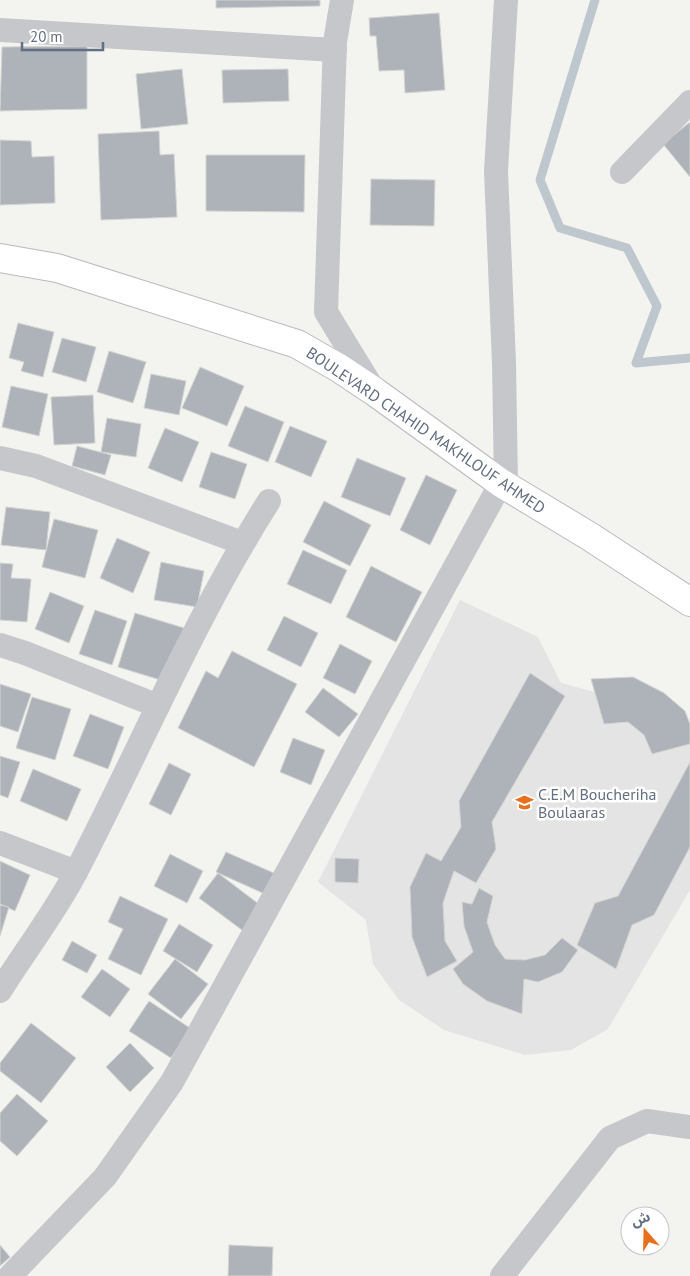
<svg xmlns="http://www.w3.org/2000/svg" width="690" height="1276" font-family="'PT Sans','Noto Sans Arabic',sans-serif">
	<rect width="100%" height="100%" fill="#f3f4ef"/>
	<polygon fill="#e3e4e3" points="460,600 538,637 561,683 594,692 591,679 633,677 690,724 690,890 608,1029 571,1050 525,1055 444,1030 399,1000 373,964 366,920 318,882"/>
	<g fill="none" stroke-linecap="round" stroke-linejoin="round">
		<polyline stroke="#bec7cd" stroke-width="9" points="595,0 540,180 560,228 627,248 657,306 636,363 690,358"/>
	</g>
	<g fill="#aeb3b9" stroke="#d4d5d2">
		<polygon points="216,0 320,0 320,6 216,8"/>
		<polygon points="439,13 445,90 405,93 404,70 379,71 376,36 370,36 369,18"/>
		<polygon points="87,46 87,109 0,111 2,47"/>
		<polygon points="182,69 188,124 141,129 136,74"/>
		<polygon points="288,69 289,101 223,103 222,70"/>
		<polygon points="690,122 690,177 663,144"/>
		<polygon points="159,131 160,155 174,154 177,217 101,220 98,134"/>
		<polygon points="0,140 31,141 32,157 54,156 55,203 0,205"/>
		<polygon points="206,155 305,155 304,212 206,211"/>
		<polygon points="371,179 435,180 434,226 370,225"/>
		<polygon points="18,323 54,332 43,377 21,371 24,362 9,358"/>
		<polygon points="62,338 96,347 86,382 52,372"/>
		<polygon points="109,351 146,362 133,403 97,392"/>
		<polygon points="200,367 244,386 227,426 182,408"/>
		<polygon points="151,374 186,381 179,415 144,408"/>
		<polygon points="11,386 48,394 39,436 2,427"/>
		<polygon points="93,395 95,443 54,445 51,397"/>
		<polygon points="245,406 284,422 268,462 228,446"/>
		<polygon points="107,418 141,424 136,457 101,452"/>
		<polygon points="290,426 327,441 311,477 275,462"/>
		<polygon points="165,428 199,442 182,482 148,468"/>
		<polygon points="77,446 111,455 105,475 72,466"/>
		<polygon points="211,452 247,464 235,499 199,487"/>
		<polygon points="357,458 406,478 390,516 341,497"/>
		<polygon points="426,475 457,490 430,545 400,530"/>
		<polygon points="324,501 371,525 350,566 303,542"/>
		<polygon points="6,507 50,512 46,550 1,545"/>
		<polygon points="54,519 98,530 85,578 42,567"/>
		<polygon points="117,538 150,552 133,593 100,578"/>
		<polygon points="303,550 347,570 331,604 287,584"/>
		<polygon points="161,562 204,571 197,607 154,600"/>
		<polygon points="0,563 13,564 11,578 31,579 27,622 0,620"/>
		<polygon points="371,566 422,592 396,642 346,617"/>
		<polygon points="50,592 84,606 69,643 35,629"/>
		<polygon points="95,610 127,621 112,665 79,654"/>
		<polygon points="135,613 184,628 167,682 118,667"/>
		<polygon points="284,616 318,633 301,667 267,650"/>
		<polygon points="340,644 372,661 355,694 323,678"/>
		<polygon points="232,651 297,684 254,767 178,728 206,671 218,678"/>
		<polygon points="530,673 565,696 492,822 496,849 476,883 454,871 443,903 445,941 457,961 427,977 412,937 410,887 426,853 441,861 461,827 459,801"/>
		<polygon points="633,677 664,693 685,711 690,724 690,744 652,754 644,735 628,722 604,724 591,679"/>
		<polygon points="0,684 31,694 18,732 0,726"/>
		<polygon points="323,688 358,714 339,737 305,712"/>
		<polygon points="32,697 71,709 55,760 16,748"/>
		<polygon points="90,714 124,727 108,769 73,756"/>
		<polygon points="293,738 325,750 311,785 280,772"/>
		<polygon points="0,756 20,762 8,798 0,795"/>
		<polygon points="690,762 690,847 654,915 632,925 616,969 577,945 595,903 618,896"/>
		<polygon points="169,763 191,774 171,815 149,804"/>
		<polygon points="33,769 81,789 67,821 20,801"/>
		<polygon points="226,852 276,874 267,895 216,872"/>
		<polygon points="170,854 203,871 187,903 154,886"/>
		<polygon points="335,858 359,859 358,883 335,882"/>
		<polygon points="0,861 30,875 15,911 0,904"/>
		<polygon points="218,873 264,908 246,933 199,898"/>
		<polygon points="479,888 493,896 487,922 495,945 505,959 525,960 545,955 562,938 578,950 562,972 538,982 524,979 522,1014 487,1001 463,984 453,969 473,952 464,926 462,902 472,904"/>
		<polygon points="120,896 168,919 141,975 108,959 123,929 108,922"/>
		<polygon points="0,905 9,907 0,936"/>
		<polygon points="179,924 213,945 197,972 163,951"/>
		<polygon points="72,941 97,955 87,973 62,960"/>
		<polygon points="175,959 208,984 181,1019 148,994"/>
		<polygon points="102,969 130,989 110,1017 81,997"/>
		<polygon points="149,1001 190,1028 171,1058 129,1031"/>
		<polygon points="31,1023 76,1058 41,1103 0,1071 0,1063"/>
		<polygon points="130,1043 154,1068 130,1092 106,1067"/>
		<polygon points="17,1094 48,1121 17,1156 0,1141 0,1113"/>
		<polygon points="0,1245 10,1257 0,1266"/>
		<polygon points="229,1245 273,1247 272,1276 228,1276"/>
	</g>
	<g fill="none" stroke-linecap="round" stroke-linejoin="round">
		<defs>
			<polyline id="secondary" points="0,258 57,268 297,344 339,368 375,392 501,483 589,536 690,602"/>
		</defs>
		<use href="#secondary" stroke="#b7babf" stroke-width="30"/>
		<g stroke="#c5c7cb" stroke-width="24">
			<polyline points="342,0 335,42 326,312 375,392"/>
			<polyline points="0,30 335,50"/>
			<polyline points="622,172 690,102"/>
			<polyline points="0,458 36,466 242,543"/>
			<polyline points="506,485 504,363 496,171 506,0"/>
			<polyline points="0,645 25,653 158,706"/>
			<polyline points="0,843 76,872"/>
			<path d="M0,991C25,951 56,911 77,870C141,747 195,617 269,501"/>
			<polyline points="10,1276 105,1177 172,1082 501,483"/>
			<polyline points="502,1276 610,1138 647,1121 690,1127"/>
		</g>
		<use href="#secondary" stroke="#fff" stroke-width="28"/>
	</g>
	<defs>
		<symbol id="school-bare" viewBox="-9 -9 18 18"><path d="M0-5L7-2L0 1L-7-2ZM-4 1L0 2.5L4 1V4Q0 6-4 4Z" fill="#e6701d" stroke="#fff" stroke-width="2.5" paint-order="stroke"/></symbol>
	</defs>
	<g fill-rule="evenodd">
		<use href="#school-bare" x="512" y="790" width="25" height="25"/>
	</g>
	<g text-anchor="middle" dominant-baseline="central" stroke-width="5" stroke-linejoin="round" paint-order="stroke">
		<g font-size="16" fill="#626e81" stroke="#fff">
			<text transform="translate(426 430) rotate(34)">BOULEVARD CHAHID MAKHLOUF AHMED</text>
		</g>
		<g font-size="16" fill="#626e81" stroke="#fff" text-anchor="start">
			<text x="538" y="794">C.E.M Boucheriha<tspan x="538" dy="18">Boulaaras</tspan></text>
		</g>
	</g>
	<g transform="translate(645 1231) rotate(340)"><circle r="24" fill="#ffffff" stroke="#c0c5cd"/>
	<path d="M0-4L9 19L0 12L-9 19Z" fill="#e6701d"/>
	<text y="-8" font-size="14" font-weight="bold" text-anchor="middle" fill="#626e81">ش</text>
	</g>
	<path d="M22 42v8h81v-8" fill="none" stroke="#626e81" stroke-width="2.5"/>
	<text x="30" y="42" font-size="15" fill="#626e81" stroke="#ffffff" stroke-width="4" paint-order="stroke">20 m</text>
</svg>
